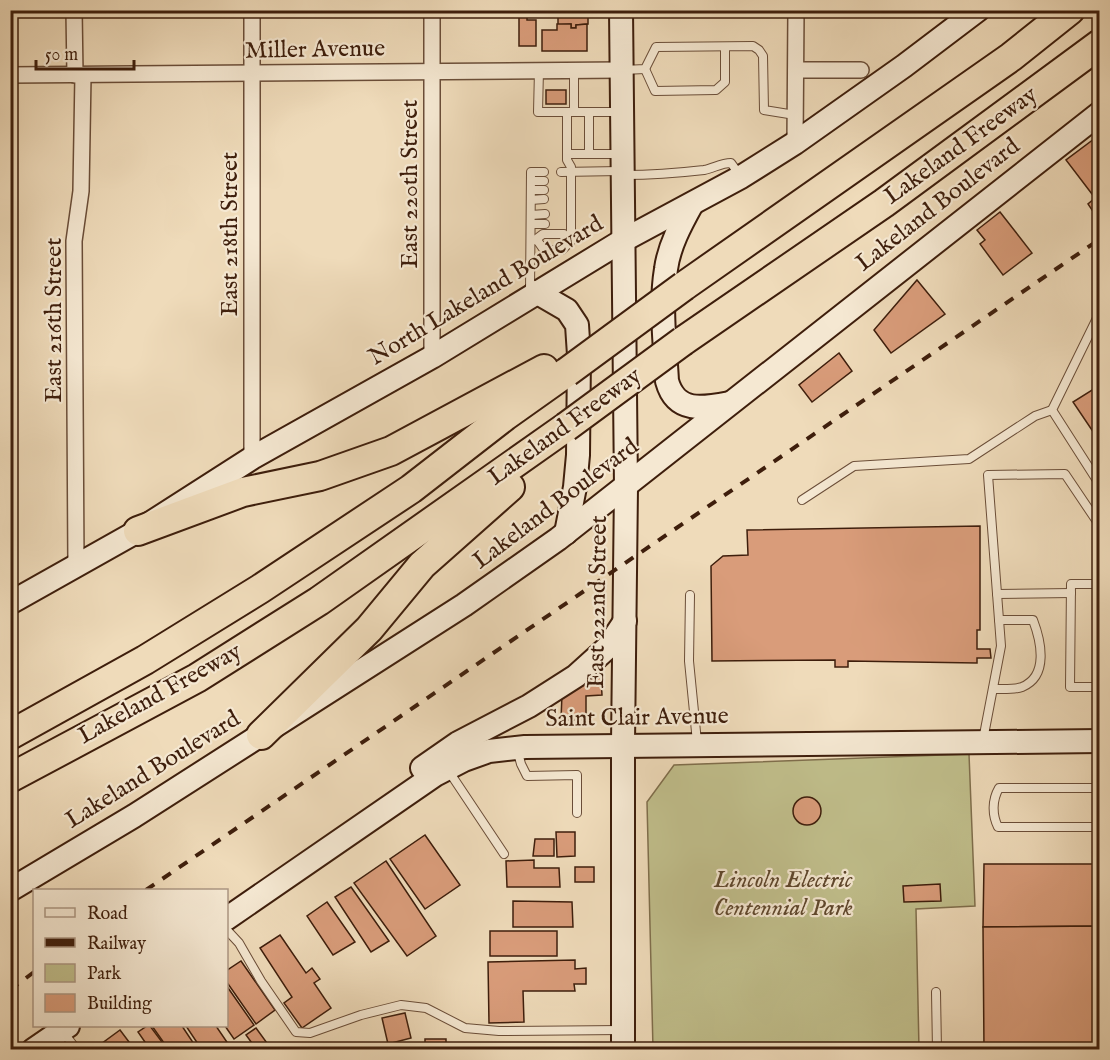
<svg xmlns="http://www.w3.org/2000/svg" width="1110" height="1060" font-family="'IM FELL English',serif">
	<rect width="100%" height="100%" fill="#efdbba"/>
	<filter id="stains"><feTurbulence type="fractalNoise" baseFrequency=".00333" numOctaves="4"/><feColorMatrix values="0 0 0 0 .2 0 0 0 0 .09 0 0 0 0 .02 0 0 0 .5 -.17"/></filter>
	<radialGradient id="worn" r=".72"><stop offset=".6" stop-color="#630" stop-opacity="0"/><stop offset="1" stop-color="#630" stop-opacity=".3"/></radialGradient>
	<polygon fill="#c0be8b" stroke="#7f6e4c" stroke-width="1.5" points="969,754 975,906 916,909 919,1049 653,1049 647,802 674,765"/>
	<g fill="#d99c7a" stroke="#3e1e0c" stroke-width="1.5">
		<polygon points="558,10 588,10 588,24 576,25 576,28 571,28 571,24 558,25"/>
		<polygon points="519,14 527,14 527,20 536,20 536,46 519,46"/>
		<polygon points="557,24 571,24 571,28 576,28 576,25 587,24 587,51 542,51 542,30 557,30"/>
		<rect x="546" y="90" width="20" height="14"/>
		<polygon points="1094,139 1100,146 1100,209 1094,213 1088,204 1095,198 1066,160"/>
		<polygon points="1000,212 1032,253 1003,275 980,244 985,240 977,230"/>
		<polygon points="917,280 945,314 891,353 874,330"/>
		<polygon points="839,353 852,371 812,402 799,385"/>
		<polygon points="1100,385 1100,442 1073,402"/>
		<polygon points="980,526 980,630 977,630 977,649 990,649 991,658 977,658 977,663 848,661 848,667 835,667 835,660 712,661 711,566 723,556 748,555 747,530"/>
		<polygon points="583,678 601,678 602,695 586,696 586,720 561,720 562,694"/>
		<circle cx="807" cy="811" r="14"/>
		<polygon points="556,832 575,832 575,856 557,857"/>
		<polygon points="425,835 460,885 425,909 390,859"/>
		<polygon points="535,839 554,839 554,856 533,856"/>
		<polygon points="534,860 534,868 559,868 560,887 507,887 506,861"/>
		<polygon points="386,861 436,936 407,956 354,883"/>
		<polygon points="984,864 1100,864 1100,926 983,927"/>
		<rect x="575" y="867" width="19" height="15"/>
		<polygon points="940,884 941,901 904,902 903,886"/>
		<polygon points="351,887 389,941 371,952 335,897"/>
		<polygon points="513,901 572,902 573,927 513,927"/>
		<polygon points="327,902 355,942 333,955 307,916"/>
		<polygon points="1100,926 1100,1050 984,1050 983,927"/>
		<rect x="490" y="931" width="67" height="25"/>
		<polygon points="280,935 306,973 312,968 320,979 314,983 331,1008 302,1028 284,1003 292,997 260,948"/>
		<polygon points="575,960 575,969 586,968 586,984 574,984 575,991 523,991 524,1022 489,1023 488,962"/>
		<polygon points="241,961 275,1010 256,1024 226,981 226,971"/>
		<polygon points="226,985 254,1025 234,1039 225,1026 226,1026"/>
		<polygon points="405,1013 411,1038 388,1044 382,1018"/>
		<polygon points="147,1026 150,1026 168,1050 143,1050 140,1045 145,1042 138,1032"/>
		<polygon points="152,1026 182,1026 198,1050 169,1050"/>
		<polygon points="186,1026 216,1026 231,1048 228,1050 202,1050"/>
		<polygon points="256,1028 267,1043 257,1050 246,1035"/>
		<polygon points="120,1030 132,1046 136,1043 141,1050 105,1050 101,1044"/>
		<polygon points="425,1039 446,1039 446,1050 298,1050 298,1048 425,1048"/>
		<rect x="497" y="1045" width="60" height="5"/>
	</g>
	<g fill="none" stroke-linecap="round" stroke-linejoin="round">
		<defs>
			<g id="lane">
				<polyline points="645,69 655,91 716,90 725,82 725,47"/>
				<polyline points="539,70 538,112 618,112"/>
				<polyline points="574,70 574,112"/>
				<polyline points="623,70 645,69 656,47 753,46 759,50 763,56 764,110 795,115"/>
				<polyline points="589,112 589,154"/>
				<polyline points="567,154 620,154"/>
				<polyline points="561,172 620,171"/>
				<path d="M624,175C650,175 678,173 704,170C714,168 721,163 731,163L739,174"/>
				<polyline points="531,181 544,181"/>
				<polyline points="531,190 544,190"/>
				<polyline points="531,200 544,199"/>
				<polyline points="531,215 545,214"/>
				<polyline points="531,224 545,224"/>
				<polyline points="535,240 543,234 564,234 571,241"/>
				<polyline points="537,240 544,250 562,250 571,241 571,167 567,160 567,112"/>
				<polyline points="530,292 531,172 544,172"/>
				<polyline points="1100,312 1052,410 1100,485"/>
				<polyline points="802,500 854,466 969,459 1035,416 1052,410"/>
				<polyline points="1100,584 1071,584 1070,687 1100,687"/>
				<polyline points="997,594 1071,593"/>
				<polyline points="690,595 689,661 697,742"/>
				<path d="M993,689C1001,689 1014,690 1022,687C1049,676 1041,641 1033,620H999"/>
				<polyline points="983,740 1001,646 988,475 1065,474 1100,526"/>
				<polyline points="517,749 521,764 527,776 577,775 577,813"/>
				<polyline points="448,770 504,854"/>
				<path d="M1100,788H999C992,800 992,815 998,827H1100"/>
				<polyline points="226,929 239,943 261,981 296,1032 310,1033 361,1015 401,1005 426,1008 465,1028 499,1031 622,1030"/>
				<polyline points="936,992 937,1050"/>
				<polyline points="63,1032 77,1050"/>
			</g>
			<g id="street">
				<polyline points="74,10 75,75"/>
				<polyline points="252,10 252,458"/>
				<polyline points="796,70 861,70"/>
				<polyline points="10,75 621,70"/>
				<polyline points="795,143 796,10"/>
				<polyline points="432,357 432,10"/>
				<polyline points="76,565 74,241 81,191 83,75"/>
			</g>
			<g id="secondary">
				<polyline points="621,10 626,487 623,743 623,1050"/>
				<path d="M692,204C681,224 669,246 666,269C660,305 665,344 667,381C676,414 704,408 730,403"/>
				<polyline points="536,292 567,310 577,325 579,355 578,455 575,487 566,533"/>
				<polyline points="10,603 138,531 252,458 432,357 622,241 741,177 795,143 904,66 978,10"/>
				<polyline points="422,768 458,743 529,706 576,676 607,648 625,621"/>
				<polyline points="10,890 134,816 464,605 558,539 1100,113"/>
				<polyline points="226,919 435,775 464,760 489,751 525,747 1100,741"/>
				<polyline points="33,1050 68,1026"/>
			</g>
			<g id="highway">
				<polyline points="684,286 1011,57 1070,10"/>
				<polyline points="683,341 884,203 1100,44"/>
				<polyline points="138,531 243,492 320,476 391,451 544,369"/>
				<polyline points="10,735 145,660 260,589 411,489 505,416 567,372"/>
				<polyline points="261,735 369,629 422,565 510,487"/>
				<polyline points="10,778 197,678 319,601 566,427"/>
			</g>
		</defs>
		<use href="#lane" stroke="#6a4d38" stroke-width="10"/>
		<use href="#street" stroke="#6a4d38" stroke-width="18"/>
		<use href="#secondary" stroke="#3e1e0c" stroke-width="26"/>
		<use href="#highway" stroke="#3e1e0c" stroke-width="32"/>
		<use href="#lane" stroke="#f5e8d2" stroke-width="8"/>
		<use href="#street" stroke="#f5e8d2" stroke-width="15"/>
		<use href="#secondary" stroke="#f5e8d2" stroke-width="22"/>
		<use href="#highway" stroke="#efdbba" stroke-width="28"/>
		<g stroke="#3e1e0c" stroke-width="4" stroke-dasharray="10 10" stroke-linecap="butt">
			<polyline points="146,890 1100,239"/>
			<polyline points="10,990 34,972"/>
		</g>
		<defs>
			<g id="highway-bridge">
				<polyline points="567,372 684,286"/>
				<polyline points="566,427 683,341"/>
			</g>
		</defs>
		<use href="#highway-bridge" stroke="#3e1e0c" stroke-width="32" stroke-linecap="butt"/>
		<use href="#highway-bridge" stroke="#efdbba" stroke-width="28"/>
	</g>
	<g text-anchor="middle" dominant-baseline="central" stroke-width="4.5" stroke-linejoin="round" paint-order="stroke">
		<g font-size="24" fill="#3e1e0c" stroke="#f5e8d2">
			<text transform="translate(315 50) rotate(-1)">Miller Avenue</text>
			<text transform="translate(961 146) rotate(-36)">Lakeland Freeway</text>
			<text transform="translate(410 184) rotate(-90)">East 220th Street</text>
			<text transform="translate(938 205) rotate(-38)">Lakeland Boulevard</text>
			<text transform="translate(230 234) rotate(-90)">East 218th Street</text>
			<text transform="translate(486 291) rotate(-31)">North Lakeland Boulevard</text>
			<text transform="translate(54 320) rotate(-90)">East 216th Street</text>
			<text transform="translate(565 427) rotate(-36)">Lakeland Freeway</text>
			<text transform="translate(556 504) rotate(-37)">Lakeland Boulevard</text>
			<text transform="translate(598 602) rotate(-89)">East 222nd Street</text>
			<text transform="translate(160 694) rotate(-29)">Lakeland Freeway</text>
			<text transform="translate(637 718) rotate(-1)">Saint Clair Avenue</text>
			<text transform="translate(153 770) rotate(-32)">Lakeland Boulevard</text>
		</g>
		<g font-size="24" font-style="italic" fill="#5e462c" stroke="#f5e8d2">
			<text x="783" y="880">Lincoln Electric<tspan x="783" dy="28">Centennial Park</tspan></text>
		</g>
	</g>
	<rect width="1110" height="1060" fill="none" stroke="#efdbba" stroke-width="36"/>
	<rect x="12" y="12" width="1086" height="1036" fill="none" stroke="#3e1e0c" stroke-width="3"/>
	<rect x="18" y="18" width="1074" height="1024" fill="none" stroke="#3e1e0c" stroke-width="1.5"/>
	<rect x="33" y="889" width="195" height="138" fill="#f5e8d2" stroke="#ac9783" stroke-width="1.5"/>
	<rect x="45" y="908" width="30" height="9" fill="#f5e8d2" stroke="#ac9783" stroke-width="1.5"/>
	<text x="87" y="919" font-size="18" fill="#3e1e0c">Road</text>
	<rect x="45" y="938" width="30" height="9" fill="#3e1e0c" stroke="#ac9783" stroke-width="1.5"/>
	<text x="87" y="949" font-size="18" fill="#3e1e0c">Railway</text>
	<rect x="45" y="964" width="30" height="18" fill="#c0be8b" stroke="#ac9783" stroke-width="1.5"/>
	<text x="87" y="979" font-size="18" fill="#3e1e0c">Park</text>
	<rect x="45" y="994" width="30" height="18" fill="#d99c7a" stroke="#ac9783" stroke-width="1.5"/>
	<text x="87" y="1009" font-size="18" fill="#3e1e0c">Building</text>
	<path d="M36 60v9h98v-9" fill="none" stroke="#3e1e0c" stroke-width="3"/>
	<text x="45" y="60" font-size="18" fill="#3e1e0c" stroke="#f5e8d2" stroke-width="4.5" paint-order="stroke">50 m</text>
	<rect width="100%" height="100%" filter="url(#stains)"/>
	<rect width="100%" height="100%" fill="url(#worn)"/>
</svg>
